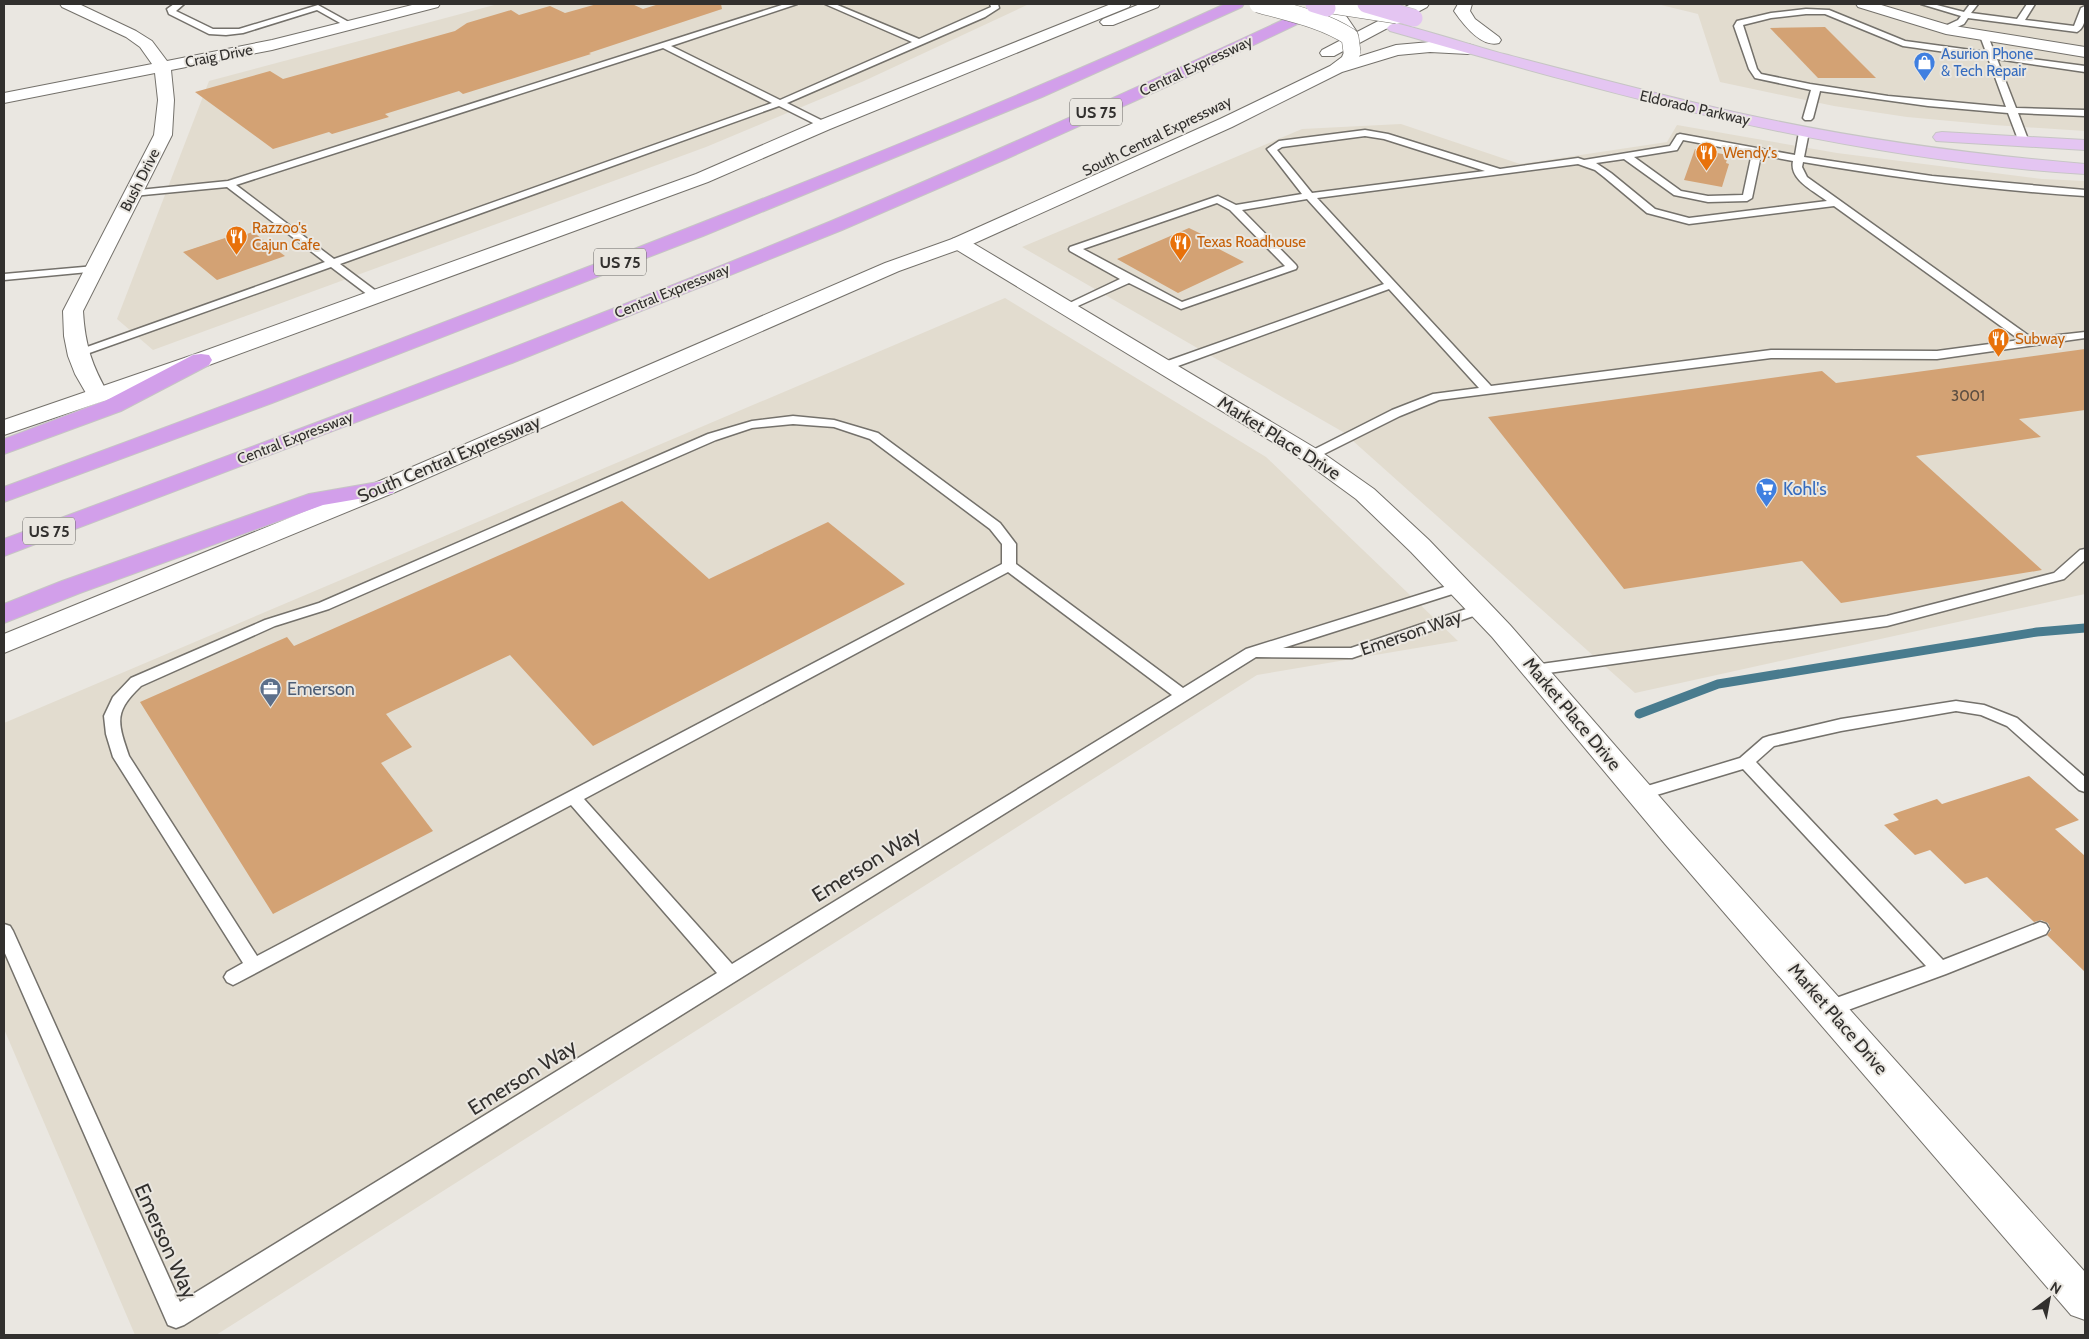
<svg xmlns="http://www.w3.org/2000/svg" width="2089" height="1339" font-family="Cabin,sans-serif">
	<rect width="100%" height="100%" fill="#eae7e1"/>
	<g fill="#e2dccf">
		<polygon points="498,4 1029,4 864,81 706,147 153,350 117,319 209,81"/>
		<polygon points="1657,4 2085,4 2085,131 1994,125 1907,117 1834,106 1720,82 1698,14"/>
		<polygon points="1401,124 1520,164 1667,142 1677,125 1837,153 2042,179 2085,181 2085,594 1635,693 1343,432 1022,247 1302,129"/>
		<polygon points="1005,298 1266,457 1458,641 1257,675 216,1335 135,1335 4,1029 4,723"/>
	</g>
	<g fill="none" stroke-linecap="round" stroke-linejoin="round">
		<polyline stroke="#487b8e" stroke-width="9" points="1639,714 1718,684 2037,632 2085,628"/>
	</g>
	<g fill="#d3a274">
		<polygon points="597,4 632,4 643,9 659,4 721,4 722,9 589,53 591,54 463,94 459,91 385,114 389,117 332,134 329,132 273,149 195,92 270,71 283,79 455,31 467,23 511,10 519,15 550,6 565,13"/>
		<polygon points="1825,27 1876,78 1818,78 1770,28"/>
		<polygon points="1695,149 1728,155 1726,163 1729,164 1722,187 1684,180"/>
		<polygon points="1189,228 1224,245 1217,248 1244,262 1178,293 1117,259"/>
		<polygon points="253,232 285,256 217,280 183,252 225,238 228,240"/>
		<polygon points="2085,349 2085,410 2019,419 2041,437 1916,456 2042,570 1841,603 1802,561 1624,589 1488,417 1822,371 1836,383"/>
		<polygon points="622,501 709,579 828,522 905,584 593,746 510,655 386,714 412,747 381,763 433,831 273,914 140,702 287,637 294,646"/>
		<polygon points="2029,776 2079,820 2055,829 2085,856 2085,972 2047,935 2051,930 2048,923 2041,920 2034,922 1987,877 1965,884 1930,850 1915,855 1884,825 1899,820 1893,814 1937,799 1942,804"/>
	</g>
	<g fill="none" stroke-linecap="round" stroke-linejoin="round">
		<defs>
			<g id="lane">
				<polygon points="174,4 184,4 176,11 213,29 239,29 318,5 356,26 349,28 317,10 243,33 226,35 209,34 169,14 167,9"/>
				<path d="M785,4H797L671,46L780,100L912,42L825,4H835L919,39L991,7L990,4H998L999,8L985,17L787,103L827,123V127H821L779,106L340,264L380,294L382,296L380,298H372L331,267L81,356L77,358L71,354L73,352L325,262L227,187L133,196L129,195V191L228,181ZM663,48L772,103L334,259L236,185Z"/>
				<path d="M1921,4H1933L1964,12L1970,4H1978L1971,13L2017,19L2027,4H2035L2025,20L2074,26L2081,8L2085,6C2086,14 2086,27 2077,32L1968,18L1964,24L1946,32L1943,31V27L1958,20L1961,16Z"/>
				<path d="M1806,9L1829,10L1905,41L1986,52L1980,36L1984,33L1988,36L1995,54L2085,66V72L1997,59L2016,108L2085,110V116L2018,113L2029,142L2024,145L2019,142L2008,113L1928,106L1820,91L1813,118L1811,120H1805L1803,118L1811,90L1755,78L1749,69L1734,26L1737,21L1771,13ZM1806,14H1825L1903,46L1988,58L2006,107L1888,96L1810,84L1761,74L1757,69L1743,25L1771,18Z"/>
				<path d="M1804,129L1809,132L1804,157L1932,176L2085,190V196C1990,190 1896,178 1803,162L1802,167L1807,177L2032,338L2085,332V338L1937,359L1771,358L1439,400L1400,416L1312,460L1306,456L1307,453L1392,410L1433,394L1479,388L1389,289L1167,370H1159L1157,367L1159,364L1384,284L1307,199L1242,210L1296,265L1297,267L1296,269L1181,309L1129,283L1069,310L1065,311L1059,308L1120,279L1070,251L1069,249L1070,247L1218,196L1236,205L1302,194L1267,149L1279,141L1365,130L1388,134L1500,169L1578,158L1584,160L1670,146L1677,135L1680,134L1795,155L1799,132ZM1365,136L1384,139L1485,171L1312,193L1277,150L1282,147ZM1683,140L1752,153L1743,195L1708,196L1681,191L1634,157L1677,150ZM1761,155L1793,161C1789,180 1814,191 1827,201L1689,218L1655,209L1611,173L1596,163L1624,159L1674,195L1708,202L1747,201L1752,198ZM1578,164L1595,170L1604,177L1647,213L1689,224L1834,206L2020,340L1937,351L1771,350L1491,386L1317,198ZM1217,203L1230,210L1285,266L1182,302L1083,249Z"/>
				<polygon points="95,266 99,267 100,269 99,271 4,280 4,274"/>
				<path d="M793,416L834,420L878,433L1000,523L1016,544V564L1183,688L1246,649L1460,582L1465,584L1467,587L1465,590L1283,648H1351L1475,606H1485L1487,609L1485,612L1352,658L1256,657L184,1325L176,1328L168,1325L4,951V924L10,926L13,931L180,1302L717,973L571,805L239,982L233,985L227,982L224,977L227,972L243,963L113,757L106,734L104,716L113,697L131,678L265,620L319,603L708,434L752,421ZM793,424L834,427L870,439L990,529L1002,544V564L257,956L129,756C117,721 114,712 141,686L275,626L329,609L716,440L752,428ZM1008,572L1172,695L732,964L584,799Z"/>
				<polygon points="2085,549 2085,560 2064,579 1887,626 1534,675 1529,674 1526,670 1529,666 1534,665 1887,616 2054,573 2080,550"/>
				<polygon points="1956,701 1984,705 2017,718 2085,777 2085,792 2079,790 2007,726 1981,715 1956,711 1841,731 1774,746 1756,762 1943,960 2040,922 2046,924 2049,929 2046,934 1946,974 1829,1017 1822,1015 1820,1009 1822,1003 1926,966 1743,769 1640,800 1634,798 1632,794 1634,790 1740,758 1763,738 1769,736 1841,719"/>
			</g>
			<g id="street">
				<path d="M60,4H79L136,31L152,41L167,61L272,40L416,4H440L438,7L272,50L171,70L174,100L172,135L83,311C85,345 92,366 109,395L106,400L98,402L90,400L75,374L68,356L64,336L63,311L154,135L158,100L155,73L4,103V93L152,64L140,47L126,37L62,7Z"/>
				<polygon points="959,237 966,239 1320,451 1374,489 1429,540 1510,625 1687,828 2085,1272 2085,1320 2071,1315 1665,844 1492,637 1411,552 1356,499 1304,461 952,247 949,243 952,239"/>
			</g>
			<g id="secondary">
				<polygon points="1111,4 1131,4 1129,7 830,129 708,182 209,365 4,435 4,420 193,355 696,174 818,121"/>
				<polygon points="1140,4 1160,4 1158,7 1113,25 1103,25 1100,22 1103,19"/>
				<polygon points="1328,4 1344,13 1357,32 1411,4 1429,4 1427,7 1350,48 1358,49 1360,52 1358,57 1396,45 1430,42 1468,44 1474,46 1476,49 1474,52 1468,54 1430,52 1398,55 1342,72 1232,127 966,247 899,271 393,493 4,653 4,634 375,483 885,263 952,239 1220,119 1330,66 1342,57 1345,50 1334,56 1322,56 1320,53 1322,50 1343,39 1338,25 1320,8 1322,5"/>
				<path d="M1458,4H1472L1470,11L1475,19L1499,37L1501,40L1499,43C1481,48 1463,24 1454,11Z"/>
				<polygon points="1856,4 1878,4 1948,25 2085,47 2085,57 1946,34 1858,7"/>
			</g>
			<g id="primary">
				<path d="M1395,23C1432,32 1468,44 1504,54C1581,74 1657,94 1734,112C1850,138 1967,154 2085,164V174C1848,160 1618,96 1390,31L1387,28L1390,25Z"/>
				<polygon points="1942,132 2085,140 2085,150 1936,141 1933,137 1936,133"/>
			</g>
			<g id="highway">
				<path d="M1225,4H1244L1242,7L1042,97L703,236L272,403L4,502V487C198,416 392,343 585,268C800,185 1015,100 1225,4Z"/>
				<path d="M1317,4H1330L1331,6L1329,9L1168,86L1006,159L842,230L512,363L4,556V539C280,437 556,334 829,222C993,153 1155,80 1317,4Z"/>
				<polygon points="201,354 209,355 212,360 209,365 121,411 4,454 4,439 105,401 193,355"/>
				<polygon points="384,481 393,483 396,488 393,493 323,505 80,593 4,623 4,604 62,581 309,494"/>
			</g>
		</defs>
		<use href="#lane" stroke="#74716b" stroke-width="3"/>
		<use href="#street" stroke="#74716b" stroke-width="2"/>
		<use href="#secondary" stroke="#74716b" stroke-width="2"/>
		<use href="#primary" stroke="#c6c5c4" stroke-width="2"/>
		<use href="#highway" stroke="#c6c5c4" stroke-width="2"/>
		<use href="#lane" fill="#fff" fill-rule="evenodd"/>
		<use href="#street" fill="#fff" fill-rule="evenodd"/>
		<use href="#secondary" fill="#fff" fill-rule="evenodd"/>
		<use href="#primary" fill="#e4c5f2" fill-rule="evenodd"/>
		<use href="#highway" fill="#d29fea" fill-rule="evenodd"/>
		<defs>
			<g id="secondary-bridge">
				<path d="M1258,4C1290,13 1322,19 1350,37L1352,52"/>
				<polyline points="1326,4 1397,15"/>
			</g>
			<g id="primary-bridge">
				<polyline points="1314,4 1327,8"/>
				<polyline points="1366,4 1414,18"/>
			</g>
		</defs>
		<use href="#secondary-bridge" stroke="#74716b" stroke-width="18" stroke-linecap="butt"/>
		<use href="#primary-bridge" stroke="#c6c5c4" stroke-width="18" stroke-linecap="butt"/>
		<use href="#secondary-bridge" stroke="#fff" stroke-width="17"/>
		<use href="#primary-bridge" stroke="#e4c5f2" stroke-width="17"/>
	</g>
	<defs>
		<symbol id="shop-pin" viewBox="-11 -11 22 30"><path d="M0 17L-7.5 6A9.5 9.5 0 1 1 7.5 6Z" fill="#3f7fe0" stroke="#eae7e1"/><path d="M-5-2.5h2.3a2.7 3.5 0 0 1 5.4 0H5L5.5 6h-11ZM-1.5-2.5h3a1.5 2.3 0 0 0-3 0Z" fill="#fff"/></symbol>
		<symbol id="restaurant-pin" viewBox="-11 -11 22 30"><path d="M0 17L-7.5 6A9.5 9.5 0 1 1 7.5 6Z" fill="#e8710a" stroke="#eae7e1"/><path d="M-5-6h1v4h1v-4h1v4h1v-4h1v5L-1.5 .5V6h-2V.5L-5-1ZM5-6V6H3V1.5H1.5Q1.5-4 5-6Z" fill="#fff"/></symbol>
		<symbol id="supermarket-pin" viewBox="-11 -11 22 30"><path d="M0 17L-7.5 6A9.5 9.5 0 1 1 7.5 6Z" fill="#3f7fe0" stroke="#eae7e1"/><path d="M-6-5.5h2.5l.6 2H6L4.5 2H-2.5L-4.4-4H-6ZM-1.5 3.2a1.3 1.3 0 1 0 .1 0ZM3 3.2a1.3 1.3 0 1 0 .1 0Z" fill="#fff"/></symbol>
		<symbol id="office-pin" viewBox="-11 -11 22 30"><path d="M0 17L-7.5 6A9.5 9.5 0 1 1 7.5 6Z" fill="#5c6f8a" stroke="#eae7e1"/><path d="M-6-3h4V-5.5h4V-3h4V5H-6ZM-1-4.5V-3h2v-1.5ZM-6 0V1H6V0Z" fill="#fff"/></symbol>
	</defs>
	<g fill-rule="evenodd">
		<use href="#shop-pin" x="1912" y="50" width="25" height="34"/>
		<use href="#restaurant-pin" x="1694" y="140" width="25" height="34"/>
		<use href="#restaurant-pin" x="224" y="224" width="25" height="34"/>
		<use href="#restaurant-pin" x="1168" y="230" width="25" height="34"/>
		<use href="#restaurant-pin" x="1986" y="326" width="25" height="34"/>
		<use href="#supermarket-pin" x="1754" y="476" width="25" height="34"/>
		<use href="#office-pin" x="258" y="676" width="25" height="34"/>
	</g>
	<g text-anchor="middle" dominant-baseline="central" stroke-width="4" stroke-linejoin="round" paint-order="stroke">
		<g font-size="15" fill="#366cbe" stroke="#eae7e1" text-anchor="start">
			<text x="1941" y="54">Asurion Phone<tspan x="1941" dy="17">&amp; Tech Repair</tspan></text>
		</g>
		<g font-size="15" fill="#32302e" stroke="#eae7e1">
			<text transform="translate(219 56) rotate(-11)">Craig Drive</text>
			<text transform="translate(1196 66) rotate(-25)">Central Expressway</text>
			<text transform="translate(1695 108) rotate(13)">Eldorado Parkway</text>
			<text transform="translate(1157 136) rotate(-26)">South Central Expressway</text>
			<text transform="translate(140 180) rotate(-63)">Bush Drive</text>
			<text transform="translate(672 291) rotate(-22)">Central Expressway</text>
			<text transform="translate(295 438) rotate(-21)">Central Expressway</text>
		</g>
		<g font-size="15" fill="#c56008" stroke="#eae7e1" text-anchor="start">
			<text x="1723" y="153">Wendy's</text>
			<text x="252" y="228">Razzoo's<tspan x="252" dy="17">Cajun Cafe</tspan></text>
			<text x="1197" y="242">Texas Roadhouse</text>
			<text x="2015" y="339">Subway</text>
		</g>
		<g font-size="15" fill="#5a4c40">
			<text x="1968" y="396">3001</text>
		</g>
		<g fill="#eae7e1" stroke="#696764" stroke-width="1">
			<rect x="1070" y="98.5" width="52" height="27" rx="4"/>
			<rect x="594" y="248.5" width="52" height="27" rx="4"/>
			<rect x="23" y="517.5" width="52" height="27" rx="4"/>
		</g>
		<g font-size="16" font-weight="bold" fill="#32302e">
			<text x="1096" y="112">US 75</text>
			<text x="620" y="262">US 75</text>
			<text x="49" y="531">US 75</text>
		</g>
		<g font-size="18" fill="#32302e" stroke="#eae7e1">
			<text transform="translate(1279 438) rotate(32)">Market Place Drive</text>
			<text transform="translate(449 459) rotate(-23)">South Central Expressway</text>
			<text transform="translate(1411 633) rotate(-19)">Emerson Way</text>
			<text transform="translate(1572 714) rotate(50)">Market Place Drive</text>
			<text transform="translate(1838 1019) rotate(49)">Market Place Drive</text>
		</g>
		<g font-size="18" fill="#366cbe" stroke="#eae7e1" text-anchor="start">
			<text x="1783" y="489">Kohl's</text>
		</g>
		<g font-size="18" fill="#4e5e75" stroke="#eae7e1" text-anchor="start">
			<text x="287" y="689">Emerson</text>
		</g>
		<g font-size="21" fill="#32302e" stroke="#eae7e1">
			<text transform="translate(866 864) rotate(-32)">Emerson Way</text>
			<text transform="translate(522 1077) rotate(-32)">Emerson Way</text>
			<text transform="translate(166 1241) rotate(66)">Emerson Way</text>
		</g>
	</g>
	<rect width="2089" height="1339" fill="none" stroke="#32302e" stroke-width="10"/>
	<g transform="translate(2049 1299) rotate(32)" stroke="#eae7e1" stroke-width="4" paint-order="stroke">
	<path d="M0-4L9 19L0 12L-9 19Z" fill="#32302e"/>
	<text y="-8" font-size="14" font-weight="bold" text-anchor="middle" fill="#32302e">N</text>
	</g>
</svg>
